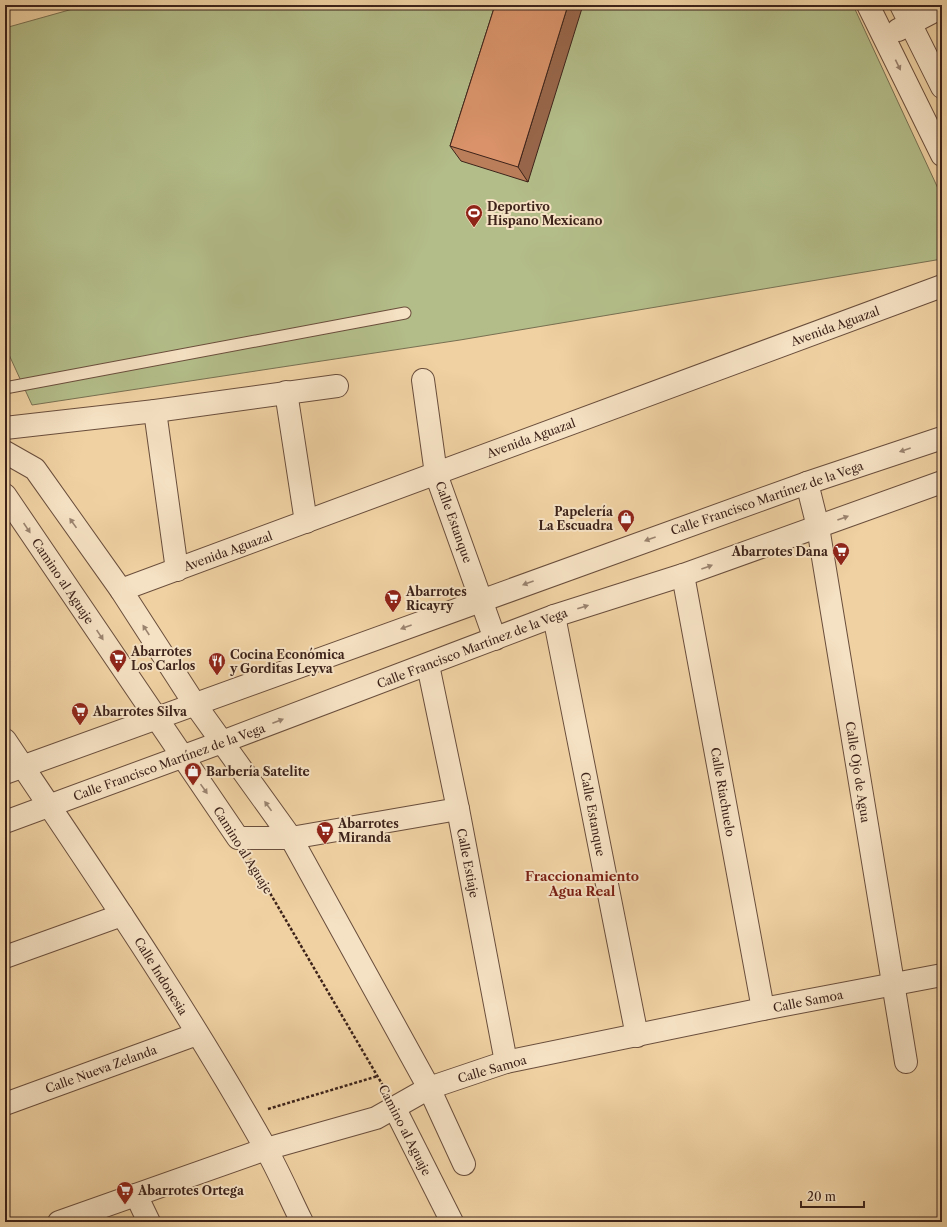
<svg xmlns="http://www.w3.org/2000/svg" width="947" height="1227" font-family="'Libre Caslon Text',serif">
	<rect width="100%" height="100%" fill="#efd1a2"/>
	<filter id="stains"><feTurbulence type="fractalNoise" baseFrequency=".005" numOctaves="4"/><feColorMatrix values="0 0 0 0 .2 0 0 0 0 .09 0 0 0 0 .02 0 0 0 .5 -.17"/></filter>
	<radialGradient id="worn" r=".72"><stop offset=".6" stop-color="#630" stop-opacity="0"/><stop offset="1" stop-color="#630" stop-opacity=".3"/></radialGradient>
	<polygon fill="#b3bd89" stroke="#787052" points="87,5 853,5 942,197 942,259 460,340 32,405 5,346 5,28"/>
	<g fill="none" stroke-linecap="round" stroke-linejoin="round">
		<defs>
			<polyline id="service" points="5,388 405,313"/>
			<g id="minor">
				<polyline points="868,5 942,155"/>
				<polyline points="901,5 942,87"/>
				<polyline points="898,30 942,7"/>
				<polyline points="423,380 436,474 495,639"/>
				<polyline points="286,392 306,522"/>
				<polyline points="155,411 177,570"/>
				<polyline points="5,428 155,411 337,386"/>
				<polyline points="5,452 35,469 121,590 194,703 291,838 429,1088 464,1164"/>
				<polyline points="807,483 818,527 906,1062"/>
				<polyline points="5,495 238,838 291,838 458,809"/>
				<polyline points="683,575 763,1009"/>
				<polyline points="121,590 942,286"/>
				<polyline points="554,616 637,1036"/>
				<polyline points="428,665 458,809 506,1062"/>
				<path d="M5,740C95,874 187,1008 266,1149C279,1172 290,1198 302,1222"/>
				<polyline points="5,957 122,915"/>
				<polyline points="5,1104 197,1034"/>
				<polyline points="395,1109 452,1222"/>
				<polyline points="136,1195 149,1222"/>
				<polyline points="59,1222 266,1149 376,1118 429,1088 506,1062 763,1009 942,975"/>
			</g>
			<g id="tertiary">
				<polyline points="5,773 807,483 942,438"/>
				<polyline points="5,822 222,742 554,616 683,575 942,482"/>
			</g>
		</defs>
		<use href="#service" stroke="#6a4e3c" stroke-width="13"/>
		<use href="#minor" stroke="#6a4e3c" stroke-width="24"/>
		<use href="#tertiary" stroke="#6a4e3c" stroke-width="24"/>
		<g stroke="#3d231a" stroke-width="2.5" stroke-dasharray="3 2" stroke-linecap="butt">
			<polyline points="250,859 385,1089"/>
			<polyline points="268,1109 378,1076"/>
		</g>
		<use href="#service" stroke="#f5e1c3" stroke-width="11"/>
		<use href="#minor" stroke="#f5e1c3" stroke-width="22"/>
		<use href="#tertiary" stroke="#f5e1c3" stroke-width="22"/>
	</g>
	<polygon fill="#bb7e5a" stroke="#3d231a" points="495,5 528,182 461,161 450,146"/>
	<polygon fill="#98664a" stroke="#3d231a" points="568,5 583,5 528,182 518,167"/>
	<polygon fill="#d99269" stroke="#3d231a" points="495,5 568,5 518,167 450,146"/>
	<defs><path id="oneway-solid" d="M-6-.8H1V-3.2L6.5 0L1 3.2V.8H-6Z"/></defs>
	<g fill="#99826e">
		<use href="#oneway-solid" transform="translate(898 65) rotate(64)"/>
		<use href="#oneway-solid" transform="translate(905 450) rotate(161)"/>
		<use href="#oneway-solid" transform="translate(843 518) rotate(-20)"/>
		<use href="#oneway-solid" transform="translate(73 523) rotate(-125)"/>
		<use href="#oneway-solid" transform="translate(27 528) rotate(56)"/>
		<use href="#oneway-solid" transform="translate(650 539) rotate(160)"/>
		<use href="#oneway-solid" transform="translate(707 567) rotate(-20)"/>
		<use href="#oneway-solid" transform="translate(528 583) rotate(160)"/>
		<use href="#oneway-solid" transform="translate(583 607) rotate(-18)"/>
		<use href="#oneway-solid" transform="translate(406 627) rotate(160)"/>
		<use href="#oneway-solid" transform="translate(146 630) rotate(-123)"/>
		<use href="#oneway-solid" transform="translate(100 635) rotate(56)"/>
		<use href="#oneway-solid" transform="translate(278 721) rotate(-21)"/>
		<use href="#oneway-solid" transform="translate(204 789) rotate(55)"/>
		<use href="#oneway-solid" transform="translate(268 806) rotate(-126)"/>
	</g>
	<defs>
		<symbol id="stadium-pin" viewBox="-11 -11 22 30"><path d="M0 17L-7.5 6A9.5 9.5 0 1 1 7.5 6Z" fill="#8f2418" stroke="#f5e1c3"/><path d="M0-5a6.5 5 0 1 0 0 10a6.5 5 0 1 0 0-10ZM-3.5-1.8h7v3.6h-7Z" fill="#fff"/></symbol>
		<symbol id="shop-pin" viewBox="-11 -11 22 30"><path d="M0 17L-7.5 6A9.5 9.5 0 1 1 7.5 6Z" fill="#8f2418" stroke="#f5e1c3"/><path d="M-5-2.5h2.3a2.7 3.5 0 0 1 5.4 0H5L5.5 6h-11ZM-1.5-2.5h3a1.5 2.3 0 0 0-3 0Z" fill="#fff"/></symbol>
		<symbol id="supermarket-pin" viewBox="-11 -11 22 30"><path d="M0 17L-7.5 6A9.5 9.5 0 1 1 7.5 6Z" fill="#8f2418" stroke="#f5e1c3"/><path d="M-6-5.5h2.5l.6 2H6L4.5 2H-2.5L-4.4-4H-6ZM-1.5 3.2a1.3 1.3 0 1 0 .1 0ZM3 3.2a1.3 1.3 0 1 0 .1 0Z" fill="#fff"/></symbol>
		<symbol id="restaurant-pin" viewBox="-11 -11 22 30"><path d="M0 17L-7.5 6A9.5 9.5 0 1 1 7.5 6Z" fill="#8f2418" stroke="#f5e1c3"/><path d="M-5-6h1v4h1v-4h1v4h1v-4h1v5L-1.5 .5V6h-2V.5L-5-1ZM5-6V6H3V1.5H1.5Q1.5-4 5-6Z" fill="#fff"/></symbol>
	</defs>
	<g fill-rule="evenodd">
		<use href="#stadium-pin" x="464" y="203" width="20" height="27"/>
		<use href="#shop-pin" x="616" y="508" width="20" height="27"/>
		<use href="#supermarket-pin" x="831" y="541" width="20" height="27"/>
		<use href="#supermarket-pin" x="383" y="588" width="20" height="27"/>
		<use href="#supermarket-pin" x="108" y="648" width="20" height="27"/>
		<use href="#restaurant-pin" x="207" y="651" width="20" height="27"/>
		<use href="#supermarket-pin" x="70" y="701" width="20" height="27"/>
		<use href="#shop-pin" x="183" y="761" width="20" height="27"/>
		<use href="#supermarket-pin" x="315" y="820" width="20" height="27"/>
		<use href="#supermarket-pin" x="115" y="1180" width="20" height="27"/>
	</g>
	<g text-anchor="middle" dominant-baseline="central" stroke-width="4" stroke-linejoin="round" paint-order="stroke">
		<g font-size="12" font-weight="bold" fill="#3d231a" stroke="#f5e1c3" text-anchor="start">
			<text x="487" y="206">Deportivo<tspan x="487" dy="14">Hispano Mexicano</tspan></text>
			<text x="613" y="511" text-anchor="end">Papelería<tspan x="613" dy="14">La Escuadra</tspan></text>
			<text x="828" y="551" text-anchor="end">Abarrotes Dana</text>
			<text x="406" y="591">Abarrotes<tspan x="406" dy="14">Ricayry</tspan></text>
			<text x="131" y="651">Abarrotes<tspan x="131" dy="14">Los Carlos</tspan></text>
			<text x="230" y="654">Cocina Económica<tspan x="230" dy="14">y Gorditas Leyva</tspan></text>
			<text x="93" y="711">Abarrotes Silva</text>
			<text x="206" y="771">Barbería Satelite</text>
			<text x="338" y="823">Abarrotes<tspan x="338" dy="14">Miranda</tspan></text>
			<text x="138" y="1190">Abarrotes Ortega</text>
		</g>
		<g font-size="12" fill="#3d231a" stroke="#f5e1c3">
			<text transform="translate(835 326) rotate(-20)">Avenida Aguazal</text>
			<text transform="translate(531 438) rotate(-20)">Avenida Aguazal</text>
			<text transform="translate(767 498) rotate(-19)">Calle Francisco Martínez de la Vega</text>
			<text transform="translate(454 522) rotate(70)">Calle Estanque</text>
			<text transform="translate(228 551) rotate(-20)">Avenida Aguazal</text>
			<text transform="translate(63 581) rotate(56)">Camino al Aguaje</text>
			<text transform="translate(472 648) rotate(-21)">Calle Francisco Martínez de la Vega</text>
			<text transform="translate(169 762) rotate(-20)">Calle Francisco Martínez de la Vega</text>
			<text transform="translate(858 772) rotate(81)">Calle Ojo de Agua</text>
			<text transform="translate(723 792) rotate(80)">Calle Riachuelo</text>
			<text transform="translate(593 814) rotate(79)">Calle Estanque</text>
			<text transform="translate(243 850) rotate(58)">Camino al Aguaje</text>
			<text transform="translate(468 863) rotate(79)">Calle Estiaje</text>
			<text transform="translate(161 976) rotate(58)">Calle Indonesia</text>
			<text transform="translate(808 1001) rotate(-11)">Calle Samoa</text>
			<text transform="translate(101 1069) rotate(-20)">Calle Nueva Zelanda</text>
			<text transform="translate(492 1069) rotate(-16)">Calle Samoa</text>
			<text transform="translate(405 1130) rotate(63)">Camino al Aguaje</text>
		</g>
		<g font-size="13" font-weight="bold" fill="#7a1f14" stroke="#f5e1c3">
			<text x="582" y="876">Fraccionamiento<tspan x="582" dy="15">Agua Real</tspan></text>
		</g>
	</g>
	<rect width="947" height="1227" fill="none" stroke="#efd1a2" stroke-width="20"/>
	<rect x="6" y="6" width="935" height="1215" fill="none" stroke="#3d231a" stroke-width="2"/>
	<rect x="10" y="10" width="927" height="1207" fill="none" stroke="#3d231a"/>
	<path d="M801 1201v6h63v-6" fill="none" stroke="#3d231a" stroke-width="2"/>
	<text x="807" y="1201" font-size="12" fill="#3d231a" stroke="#f5e1c3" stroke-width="3" paint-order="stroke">20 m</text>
	<rect width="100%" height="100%" filter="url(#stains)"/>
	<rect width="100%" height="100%" fill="url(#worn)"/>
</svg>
